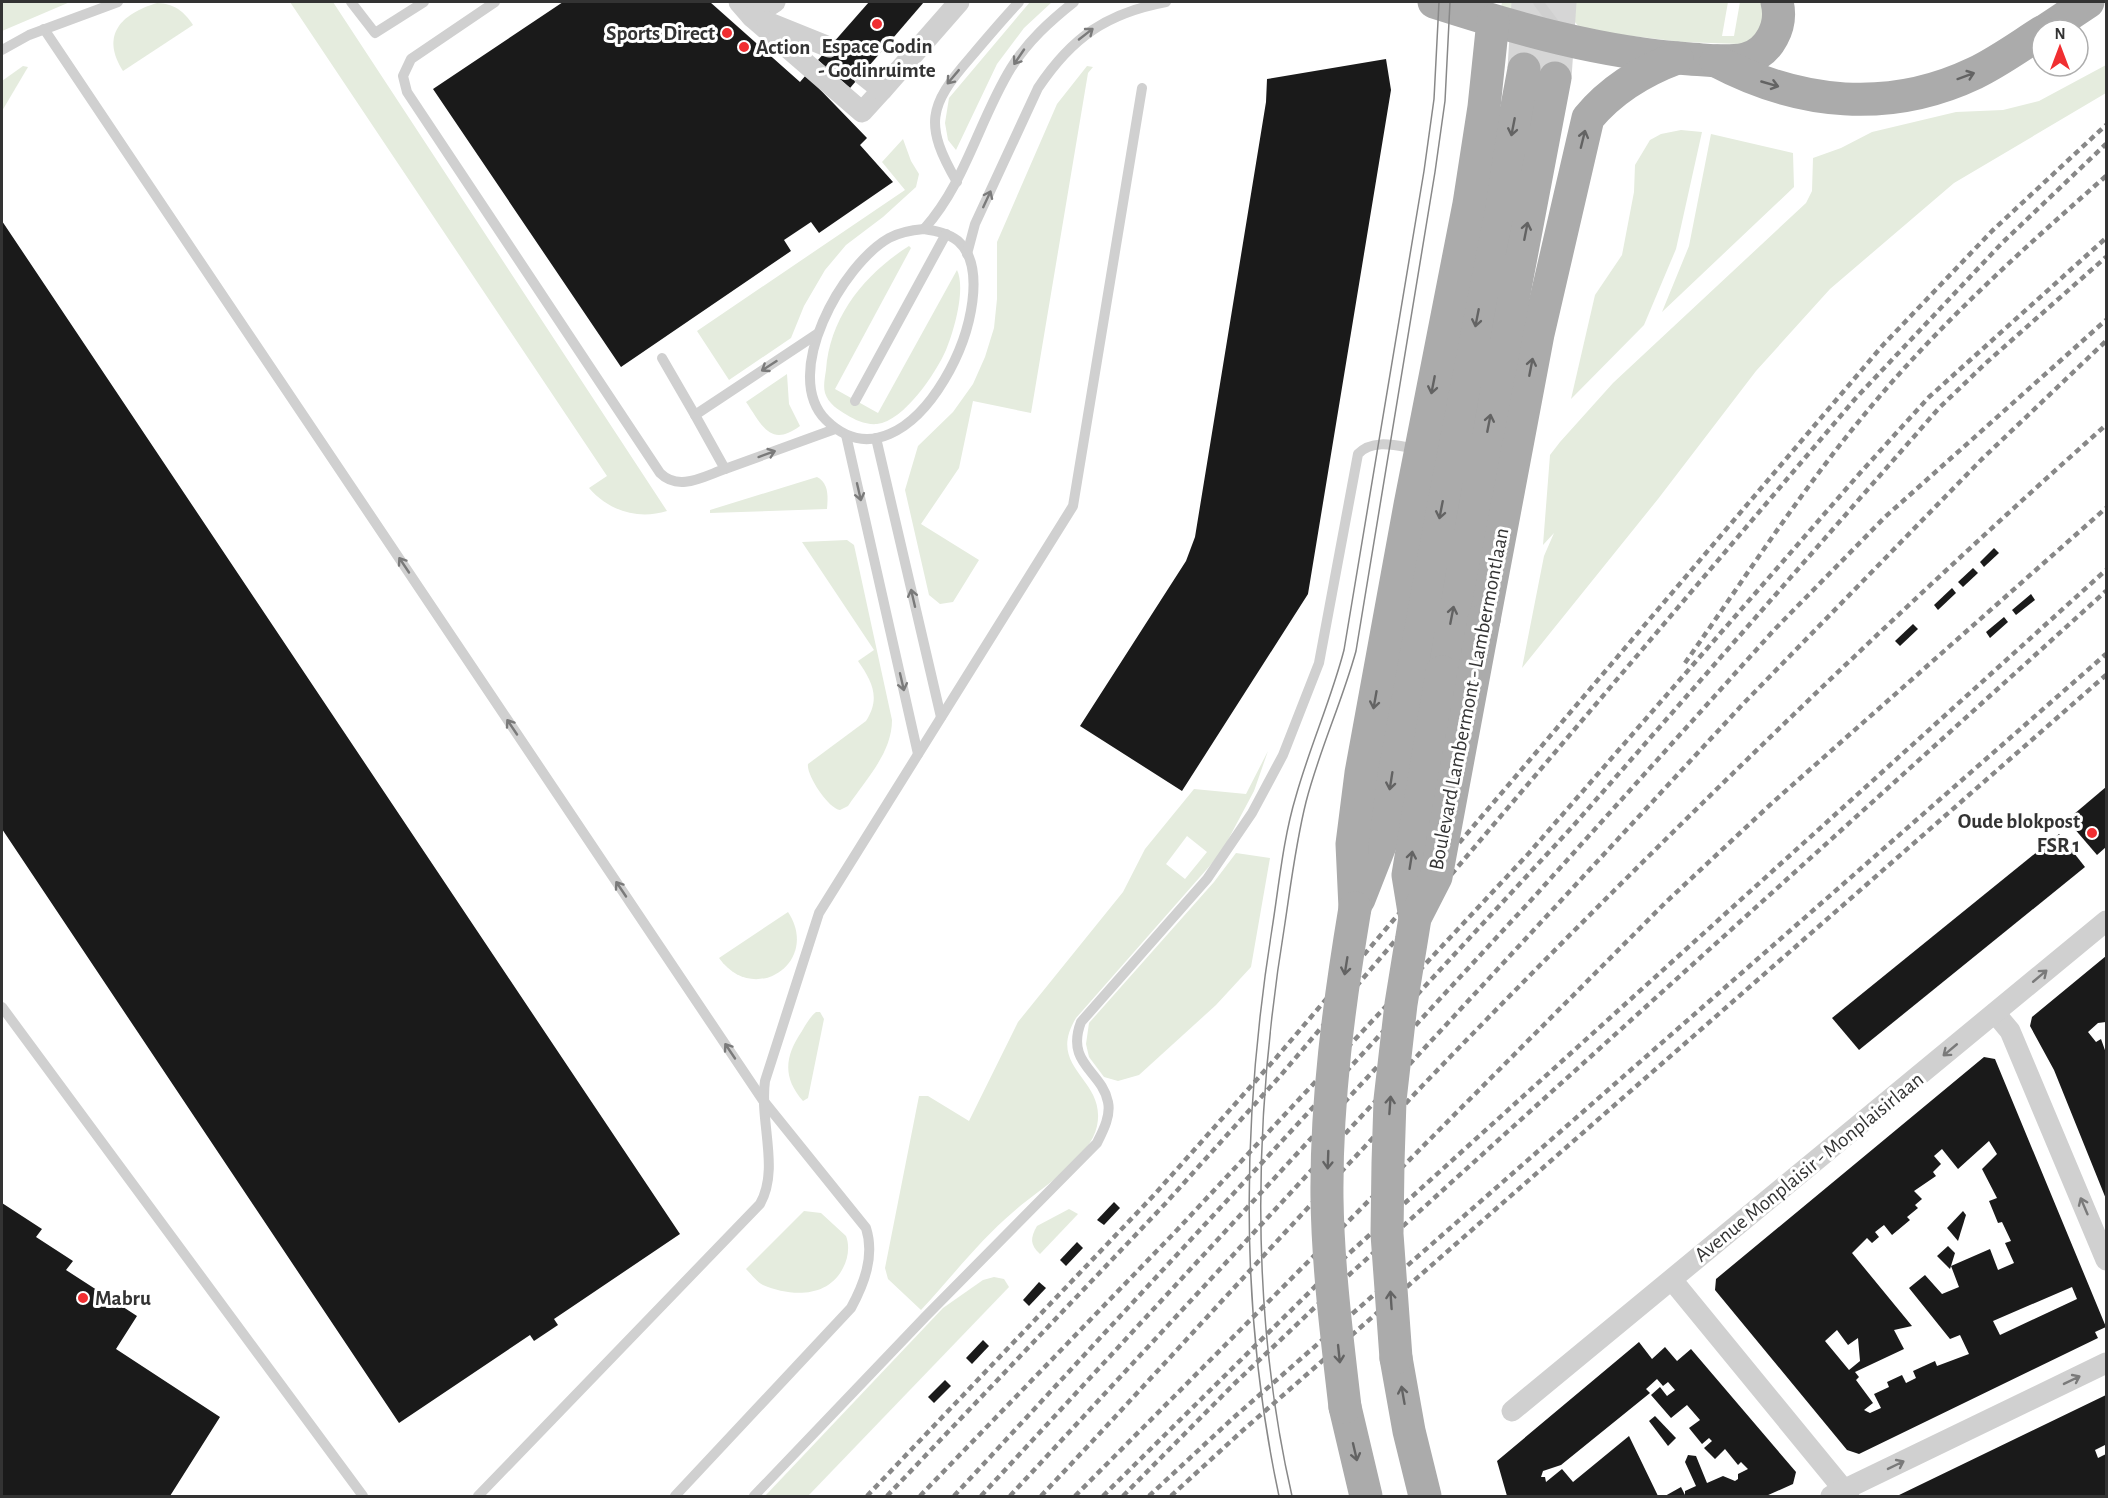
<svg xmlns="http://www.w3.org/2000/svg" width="2108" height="1498" font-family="'Alegreya Sans',sans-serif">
	<rect width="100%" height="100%" fill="#fff"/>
	<g fill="#e5ecde" fill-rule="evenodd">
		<polygon points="2,2 70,2 2,31"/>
		<path d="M290,2H333L667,511C638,520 609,511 589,488L607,476Z"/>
		<polygon points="1030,2 1052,2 1024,28 997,64 956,150 948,140 945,123 949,98"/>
		<polygon points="1502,2 1519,2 1528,17 1501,9"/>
		<polygon points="1557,2 1728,2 1722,36 1734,36 1740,2 1764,2 1767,9 1756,38 1741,44 1682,42 1582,30"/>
		<path d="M157,3C174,4 183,10 193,25L123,71C100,35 121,14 157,3Z"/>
		<polygon points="2106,65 2106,93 1954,183 1830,289 1756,371 1658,499 1522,668 1544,556 1554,533 1543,545 1550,455 1560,442 1613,383 1806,203 1812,191 1813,158 1841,148 1872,132 1956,112 2003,110 2039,101"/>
		<polygon points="23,66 28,67 2,111 2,81"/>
		<polygon points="1087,66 1093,67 1088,73 1031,413 973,401 959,468 921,524 979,560 953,602 940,604 929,595 905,490 918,446 953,412 973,384 985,357 994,328 997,299 997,242 1057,104"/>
		<polygon points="1681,130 1702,132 1676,249 1644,325 1571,399 1595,295 1622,255 1634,192 1635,165 1650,140 1661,134"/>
		<polygon points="1711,134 1793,153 1794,187 1662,312 1689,246"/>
		<polygon points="903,139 911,161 919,174 916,187 883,217 846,245 825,270 804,306 791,338 729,380 697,331 905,190 882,162"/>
		<path d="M909,246L911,248L835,389L878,413L957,270C966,289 954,331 946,350C936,373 904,421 877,424C866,425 855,420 847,415C838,410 828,403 825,393C823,386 825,377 826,370C830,316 865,274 909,246Z"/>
		<path d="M787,374L789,404L800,426C770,448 762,425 746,402Z"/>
		<path d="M817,477C829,483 828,497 827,509L710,513V510Z"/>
		<path d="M847,540L854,545L892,720C892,753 866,779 848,806L840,810C829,809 806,775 808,764L866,721C881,698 872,681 858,661L874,650L802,542Z"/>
		<path d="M1268,751L1254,791L1221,853L1076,1018C1045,1069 1107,1078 1097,1126C1090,1160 1036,1191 1012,1213C980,1240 950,1279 921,1310L888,1279L885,1268L919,1096H928L969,1121L1018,1022L1123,892L1145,849L1194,789L1246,794ZM1187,836L1207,852L1185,879L1166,864Z"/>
		<polygon points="1236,853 1270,858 1251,967 1216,1005 1139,1075 1118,1081 1104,1077 1089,1057 1086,1044 1089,1023 1214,882"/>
		<path d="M788,912C821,962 754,1007 719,958Z"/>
		<path d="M816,1012H820L824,1019L808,1098L803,1101C782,1077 785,1056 802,1031C806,1024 810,1017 816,1012Z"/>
		<path d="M1069,1209L1078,1214L1040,1254C1030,1245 1030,1238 1037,1226Z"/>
		<path d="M804,1211L821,1213L846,1236C850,1246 848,1259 843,1268C828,1298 791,1297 763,1285C757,1282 751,1274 746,1269Z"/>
		<polygon points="994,1277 1004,1279 1009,1287 808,1496 765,1496 943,1308 983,1280"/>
	</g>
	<g fill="#1a1a1a" fill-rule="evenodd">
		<polygon points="563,2 710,2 800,82 806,75 867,138 860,145 893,182 819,233 811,222 784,240 791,251 621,367 433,89"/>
		<polygon points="869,2 924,2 850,88 818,60"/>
		<polygon points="1386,59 1391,90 1308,594 1182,791 1080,726 1186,561 1195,537 1266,102 1267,79"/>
		<polygon points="2,221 680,1234 554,1319 558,1325 534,1341 530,1335 399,1423 2,829"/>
		<polygon points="1994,548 1999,553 1984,567 1980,562"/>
		<polygon points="1973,568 1978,573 1963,587 1958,582"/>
		<polygon points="1952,588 1956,593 1938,610 1934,605"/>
		<polygon points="2031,594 2035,600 2016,615 2012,610"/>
		<polygon points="2004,617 2008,622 1990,638 1986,632"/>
		<polygon points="1913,624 1918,629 1900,646 1895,641"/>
		<polygon points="2106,787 2106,847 2097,855 2067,820"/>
		<polygon points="2059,834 2085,867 1859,1050 1832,1018"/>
		<polygon points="2106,956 2106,1022 2098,1023 2088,1032 2096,1042 2101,1039 2106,1053 2106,1199 2054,1070 2030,1026 2032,1017"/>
		<path d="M1984,1057L1995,1059L2106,1327L2095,1332L2098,1338L1859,1454L1847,1450L1715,1290L1716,1279ZM1989,1141L1997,1154L1982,1169L1997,1198L1989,1201L1998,1223L2002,1222L2011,1241L2005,1243L2014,1263L1998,1270L1990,1249L1951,1266L1955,1253L1948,1246L1937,1256L1950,1269L1951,1266L1959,1287L1942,1294L1925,1275L1909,1288L1950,1339L1960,1335L1969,1354L1937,1366L1935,1361L1913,1371L1916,1378L1906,1383L1902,1375L1887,1382L1889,1387L1874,1394L1881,1408L1870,1413L1864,1410L1873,1403L1856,1380L1859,1377L1855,1372L1904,1349L1894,1330L1912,1326L1852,1253L1867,1238L1872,1243L1879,1237L1875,1232L1884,1225L1892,1235L1910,1220L1907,1217L1918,1208L1915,1205L1922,1199L1914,1191L1936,1176L1933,1172L1941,1164L1934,1156L1942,1149L1958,1169ZM2072,1287L2077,1299L2000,1335L1993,1321ZM1837,1330L1848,1345L1858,1338L1860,1361L1849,1370L1825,1341Z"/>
		<polygon points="1114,1202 1120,1208 1104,1225 1097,1220"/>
		<polygon points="2,1203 42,1229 36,1237 73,1261 66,1270 137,1316 116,1349 220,1417 170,1496 2,1496"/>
		<polygon points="1963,1211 1966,1215 1958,1241 1947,1228"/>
		<polygon points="1077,1242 1083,1248 1066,1266 1060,1260"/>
		<polygon points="1039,1282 1046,1288 1029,1306 1023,1300"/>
		<polygon points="983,1340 989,1346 972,1364 966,1358"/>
		<polygon points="1639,1342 1652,1359 1665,1347 1677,1361 1691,1349 1796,1472 1793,1484 1766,1496 1665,1496 1681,1487 1685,1495 1685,1491 1696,1486 1685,1462 1688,1455 1696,1456 1707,1483 1723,1476 1735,1481 1738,1479 1738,1474 1748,1469 1741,1462 1738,1465 1725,1449 1715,1459 1704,1448 1712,1441 1709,1438 1702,1444 1689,1428 1700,1420 1687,1405 1671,1418 1651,1395 1660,1387 1667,1396 1675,1390 1668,1382 1663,1386 1657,1379 1646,1389 1650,1393 1561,1465 1543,1471 1541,1477 1545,1477 1546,1482 1562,1469 1573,1482 1629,1436 1658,1496 1507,1496 1497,1461"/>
		<polygon points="945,1380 951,1386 934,1403 928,1397"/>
		<polygon points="2106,1395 2106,1438 2105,1445 2095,1450 2098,1458 2106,1454 2106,1496 1897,1496"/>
		<polygon points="1655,1416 1676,1438 1668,1446 1649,1421"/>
	</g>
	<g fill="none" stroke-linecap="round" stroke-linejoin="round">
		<g stroke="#d6d6d6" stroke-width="33" stroke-dasharray="33 16" stroke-linecap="butt">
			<polyline points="1524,69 1528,2"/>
			<polyline points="1555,78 1560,2"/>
		</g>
		<g stroke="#d0d0d0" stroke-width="10">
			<polyline points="351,2 375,33 424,2"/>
			<path d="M495,2L411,59L403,76L407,92L660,473C679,492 704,476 725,469"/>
			<polyline points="1538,2 1559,30"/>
			<path d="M44,29L762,1099L866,1228C875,1256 864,1284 851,1308L675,1496"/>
			<polyline points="2,50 29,35 118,2"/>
			<path d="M957,182C924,125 928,106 970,58C986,39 1002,20 1019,2"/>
			<path d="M924,229C936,231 948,233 958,241C1013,290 910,503 826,420C780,374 843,264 889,238C900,232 912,230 924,229Z"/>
			<path d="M924,229C966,182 979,120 1011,68C1028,41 1050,21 1074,2"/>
			<path d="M967,254L975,224L1038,88C1072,37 1107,13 1166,2"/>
			<polyline points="817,334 695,415 725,469 835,429"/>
			<polyline points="662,358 695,415"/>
			<polyline points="855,401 946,234"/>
			<polyline points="846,435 918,754"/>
			<polyline points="876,438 941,717"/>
			<polyline points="2,1007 363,1496"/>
			<path d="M478,1496L760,1204C780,1169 759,1121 765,1081L819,913L1073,506L1142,88"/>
			<path d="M754,1496L926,1316L1097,1143C1103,1131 1111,1116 1108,1102C1102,1071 1065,1064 1081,1022L1207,879L1252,813L1283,755L1319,663L1358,454C1373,438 1398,446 1417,449"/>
		</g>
		<g stroke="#d0d0d0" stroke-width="21">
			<polyline points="739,2 752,17 775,2"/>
			<polyline points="752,17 862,112 882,90"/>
			<polyline points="767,22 829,47"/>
			<polyline points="862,74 882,90 959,2"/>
			<polyline points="1995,1013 2010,1031 2106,1260"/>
			<polyline points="1672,1280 1849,1496"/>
			<polyline points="1512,1411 2106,921"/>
			<polyline points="1831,1496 2106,1363"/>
		</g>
		<g stroke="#ababab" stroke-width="33">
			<path d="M1434,2C1518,29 1601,53 1690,59C1708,60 1727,63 1745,59C1770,53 1783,25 1777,2"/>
			<polyline points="2046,30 2088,2"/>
			<path d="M1716,61C1799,105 1889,114 1975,73C1998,62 2020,46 2042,32"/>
			<path d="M1484,620L1538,334L1588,118C1612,89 1642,71 1677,58"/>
			<polyline points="1442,672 1555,78"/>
			<polyline points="1359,899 1381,843 1401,723 1524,69"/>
			<polyline points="1355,908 1352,844 1361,773 1410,505 1469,204 1484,107 1493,21"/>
			<polyline points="1396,1358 1409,1431 1425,1496"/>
			<polyline points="1345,1407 1366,1496"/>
		</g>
		<g stroke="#888" stroke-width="1.5">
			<path d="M1279,1496C1239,1310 1242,1117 1272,929C1279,885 1283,839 1296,796C1310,746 1331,700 1344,650L1424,171L1434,99L1439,2"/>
			<path d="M1292,1496C1249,1308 1254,1112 1285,923C1291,883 1296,842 1306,802C1319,751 1342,702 1356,651L1435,172L1445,101L1450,2"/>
		</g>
		<g stroke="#888" stroke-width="4.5" stroke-dasharray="6 4.5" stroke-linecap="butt">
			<path d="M1685,663C1745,578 1802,489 1869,409C1940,323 2023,249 2106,176"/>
			<polyline points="867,1496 1154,1195 1276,1058 1883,345 1992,231 2106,125"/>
			<polyline points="887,1496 1165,1204 1281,1075 1855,399 2002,243 2106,144"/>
			<polyline points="920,1496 1177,1230 1529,853 1860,473 1929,397 2106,238"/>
			<polyline points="954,1496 1573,826 1939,408 1987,362 2106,257"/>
			<polyline points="981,1496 1533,898 1775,629 1885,517 2106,320"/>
			<polyline points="1010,1496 1742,705 1982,459 2106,341"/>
			<path d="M1041,1496C1178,1351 1311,1201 1450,1057C1662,839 1879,627 2106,425"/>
			<polyline points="1075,1496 1666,902 1772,803 2106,508"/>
			<polyline points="1103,1496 1344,1258 2106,570"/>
			<polyline points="1123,1496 1234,1384 1350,1274 2106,591"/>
			<polyline points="1149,1496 1232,1419 2106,654"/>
			<polyline points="1171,1496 1241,1432 2106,675"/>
		</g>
		<g stroke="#ababab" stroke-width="33">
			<polyline points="1415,918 1408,875 1442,672"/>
			<polyline points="1396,1358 1387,1234 1388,1163 1390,1100 1401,1004 1415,918 1436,877 1484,620"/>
			<path d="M1345,1407C1337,1337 1328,1268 1327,1198C1326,1101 1339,1004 1355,908"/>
		</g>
	</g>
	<defs><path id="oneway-shaft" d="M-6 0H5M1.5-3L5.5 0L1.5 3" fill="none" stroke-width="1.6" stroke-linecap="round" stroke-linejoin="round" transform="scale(1.5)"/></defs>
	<g stroke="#7a7a7a">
		<use href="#oneway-shaft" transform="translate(1086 34) rotate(-38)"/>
		<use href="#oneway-shaft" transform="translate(1019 57) rotate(124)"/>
		<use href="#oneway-shaft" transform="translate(953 77) rotate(130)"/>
		<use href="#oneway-shaft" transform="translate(987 199) rotate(-65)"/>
		<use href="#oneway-shaft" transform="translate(769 366) rotate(147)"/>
		<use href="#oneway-shaft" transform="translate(767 454) rotate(-20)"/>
		<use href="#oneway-shaft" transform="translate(859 492) rotate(77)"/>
		<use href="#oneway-shaft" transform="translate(404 565) rotate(-124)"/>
		<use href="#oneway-shaft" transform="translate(913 598) rotate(-103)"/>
		<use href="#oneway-shaft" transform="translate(902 682) rotate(77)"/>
		<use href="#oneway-shaft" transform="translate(512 727) rotate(-124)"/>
		<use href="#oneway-shaft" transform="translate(621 889) rotate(-124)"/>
		<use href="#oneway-shaft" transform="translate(2040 976) rotate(-40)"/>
		<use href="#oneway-shaft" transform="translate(1950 1050) rotate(140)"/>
		<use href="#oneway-shaft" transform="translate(730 1051) rotate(-124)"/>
		<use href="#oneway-shaft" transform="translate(2084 1206) rotate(-113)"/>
		<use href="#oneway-shaft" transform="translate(2072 1380) rotate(-26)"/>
		<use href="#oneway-shaft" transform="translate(1896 1465) rotate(-26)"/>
	</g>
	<g stroke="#636363">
		<use href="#oneway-shaft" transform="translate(1966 76) rotate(-20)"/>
		<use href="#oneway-shaft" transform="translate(1770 84) rotate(16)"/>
		<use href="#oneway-shaft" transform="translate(1513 127) rotate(101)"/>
		<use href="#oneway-shaft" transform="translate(1583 139) rotate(-76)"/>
		<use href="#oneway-shaft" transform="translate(1526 231) rotate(-79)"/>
		<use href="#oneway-shaft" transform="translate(1477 318) rotate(101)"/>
		<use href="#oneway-shaft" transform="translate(1531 367) rotate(-79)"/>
		<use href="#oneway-shaft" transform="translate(1433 385) rotate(101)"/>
		<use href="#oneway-shaft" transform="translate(1489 423) rotate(-79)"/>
		<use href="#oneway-shaft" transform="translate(1441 510) rotate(101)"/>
		<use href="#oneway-shaft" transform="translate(1452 615) rotate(-79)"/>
		<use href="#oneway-shaft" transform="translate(1375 700) rotate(100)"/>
		<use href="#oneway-shaft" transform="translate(1391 781) rotate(99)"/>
		<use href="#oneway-shaft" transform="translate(1411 860) rotate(-81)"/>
		<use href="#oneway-shaft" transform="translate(1346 966) rotate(99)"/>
		<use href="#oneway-shaft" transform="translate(1390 1105) rotate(-86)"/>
		<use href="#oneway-shaft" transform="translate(1328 1160) rotate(92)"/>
		<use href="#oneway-shaft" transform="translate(1391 1300) rotate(-94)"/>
		<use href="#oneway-shaft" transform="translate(1339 1354) rotate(84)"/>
		<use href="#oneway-shaft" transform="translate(1403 1395) rotate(-100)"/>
		<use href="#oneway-shaft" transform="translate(1355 1452) rotate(77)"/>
	</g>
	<g fill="#f02e31" stroke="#fff" stroke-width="2">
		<circle cx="877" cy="24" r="6"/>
		<circle cx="727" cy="33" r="6"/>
		<circle cx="744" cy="47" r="6"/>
		<circle cx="2092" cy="833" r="6"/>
		<circle cx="83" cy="1298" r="6"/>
	</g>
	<g text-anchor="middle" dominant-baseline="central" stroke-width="6" stroke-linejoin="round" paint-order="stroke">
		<g font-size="21" font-weight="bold" fill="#333" stroke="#fff" text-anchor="end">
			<text x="715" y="33">Sports Direct</text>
			<text x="877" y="46" text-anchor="middle">Espace Godin<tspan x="877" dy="24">- Godinruimte</tspan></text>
			<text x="756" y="47" text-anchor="start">Action</text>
			<text x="2080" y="821">Oude blokpost<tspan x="2080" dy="24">FSR 1</tspan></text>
			<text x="95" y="1298" text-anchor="start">Mabru</text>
		</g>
		<g font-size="21" fill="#333" stroke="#fff">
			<text transform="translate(1469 699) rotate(-79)">Boulevard Lambermont - Lambermontlaan</text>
			<text transform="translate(1809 1167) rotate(-39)">Avenue Monplaisir - Monplaisirlaan</text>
		</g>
	</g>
	<rect width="2108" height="1498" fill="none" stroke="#333333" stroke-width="6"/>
	<g transform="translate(2060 48)"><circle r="28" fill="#ffffff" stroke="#adadad" stroke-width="1.5"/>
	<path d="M0-4.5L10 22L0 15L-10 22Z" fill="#f02e31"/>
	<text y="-9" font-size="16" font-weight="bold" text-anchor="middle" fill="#333333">N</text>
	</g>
</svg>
